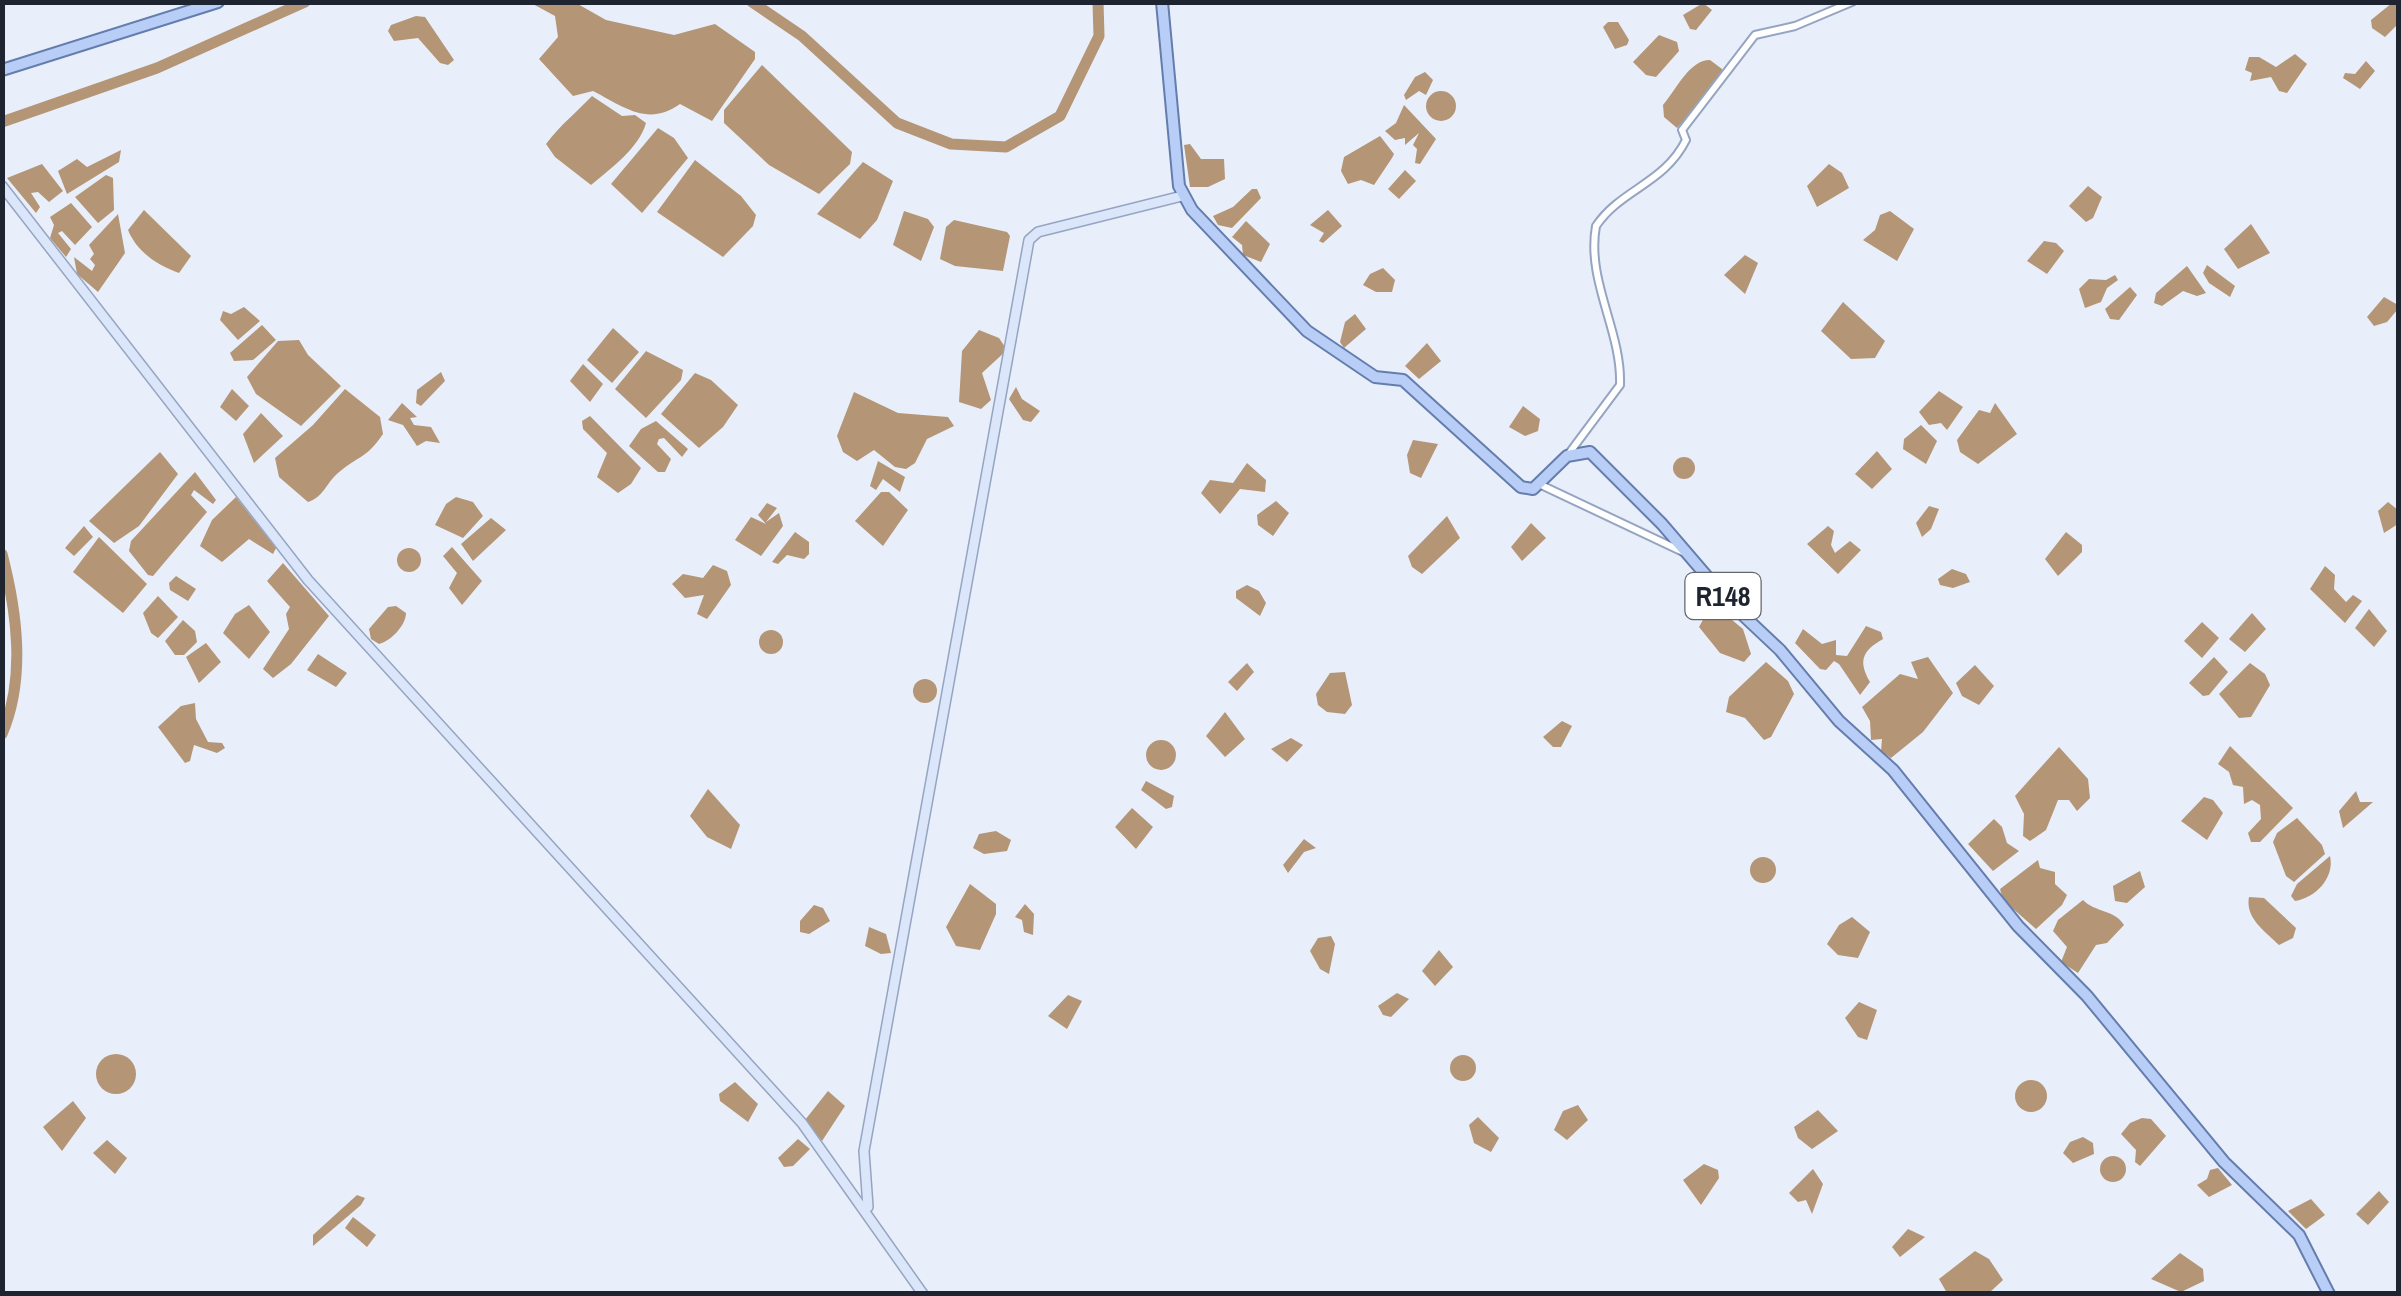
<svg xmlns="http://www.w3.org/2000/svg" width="2401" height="1296" font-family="'Archivo Narrow',sans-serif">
	<rect width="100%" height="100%" fill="#e8effb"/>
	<g fill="#b49575">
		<path d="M531,3H576L606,20L674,35L715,24L755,52V59L712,121L680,104C648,127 624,107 593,91L573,96L539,59L558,37L555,16Z"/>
		<polygon points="1703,3 1712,10 1696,30 1690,29 1683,15"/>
		<polygon points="2392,3 2398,3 2396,26 2385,37 2372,28 2371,20"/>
		<polygon points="416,16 425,17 454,60 448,65 440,63 418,38 394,41 388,31 391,25"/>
		<polygon points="1608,22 1618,22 1629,40 1627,45 1615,49 1603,27"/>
		<polygon points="1659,35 1677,42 1679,51 1656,77 1646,75 1633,62"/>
		<polygon points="2295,54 2307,64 2287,93 2279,91 2271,77 2250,81 2252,73 2245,70 2249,57 2259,57 2276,67"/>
		<path d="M1710,60L1722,69L1725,79L1677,128L1664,117L1663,105C1676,90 1689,60 1710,60Z"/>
		<polygon points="2366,61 2375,71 2360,89 2343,78 2345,73 2355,74"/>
		<polygon points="762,65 852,152 850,164 819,194 769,165 724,123 724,110"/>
		<polygon points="1425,72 1433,80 1426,95 1419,91 1406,100 1404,95 1415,77"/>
		<circle cx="1441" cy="106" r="15"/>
		<path d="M592,96L622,116L635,115L646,123C639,148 610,169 591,185L555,157L546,144C561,124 576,113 592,96Z"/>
		<polygon points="1404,105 1436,139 1420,164 1415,163 1417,149 1413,145 1419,133 1405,145 1405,138 1395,140 1385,131 1396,123"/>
		<polygon points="658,128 674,138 688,158 642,213 611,184"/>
		<polygon points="1380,136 1394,154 1392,158 1374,185 1361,180 1348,184 1341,171 1344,157"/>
		<polygon points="1190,144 1201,159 1224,159 1225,179 1208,187 1190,187 1184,145"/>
		<polygon points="121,150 119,162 67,194 58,171 77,159 87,167"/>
		<polygon points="695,160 741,196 756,215 753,226 723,257 657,212"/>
		<polygon points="863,162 893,181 877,220 860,239 817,214"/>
		<polygon points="42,164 63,191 49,202 38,192 31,193 40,207 36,213 7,178"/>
		<polygon points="1829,164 1842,173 1849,188 1817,207 1807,186"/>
		<polygon points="1405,170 1416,181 1399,199 1388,189"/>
		<polygon points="106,175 113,178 114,210 98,223 75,197"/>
		<polygon points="2088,186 2102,197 2093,218 2086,222 2069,206"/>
		<polygon points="1252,189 1257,189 1261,198 1232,228 1218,225 1213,216 1233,207"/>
		<polygon points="71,203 92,227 75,245 62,231 58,233 71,249 66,257 50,238 54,225 50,217"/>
		<path d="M144,210L191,256L179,273C157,265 137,252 128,230Z"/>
		<polygon points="1328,210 1342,226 1323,243 1319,241 1324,233 1310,225"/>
		<polygon points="904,211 928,219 934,227 921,261 893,245"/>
		<polygon points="1890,211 1914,229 1897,261 1863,240 1875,230 1880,215"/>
		<polygon points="118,214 125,253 98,292 77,274 74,257 92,271 95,265 90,259 94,254 89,245"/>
		<polygon points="954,220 1007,232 1010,236 1003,271 955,266 940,259 946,227"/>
		<polygon points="1246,221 1270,244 1261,262 1243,255 1242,245 1232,237"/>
		<polygon points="2251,224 2270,253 2238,269 2224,249"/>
		<polygon points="2044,241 2056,243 2064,251 2047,274 2027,261"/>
		<polygon points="1745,255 1758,263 1745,294 1724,275"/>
		<polygon points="2207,265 2235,286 2230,297 2209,283 2203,273"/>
		<polygon points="2187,266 2206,293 2197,296 2183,291 2162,306 2154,303 2156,293"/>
		<polygon points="1383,268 1395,280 1392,292 1376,292 1363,285 1370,274"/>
		<polygon points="2115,275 2118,280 2107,288 2101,302 2085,308 2079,289 2089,279 2106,280"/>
		<polygon points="2130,287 2137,295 2119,320 2110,319 2105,309"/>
		<polygon points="2384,297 2398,305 2398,309 2387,322 2374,326 2367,317"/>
		<polygon points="1843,302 1885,341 1875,358 1851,359 1821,331"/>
		<polygon points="244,307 260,321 238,340 220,320 223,311 231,314"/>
		<polygon points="1355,314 1366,329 1344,348 1340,342 1345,322"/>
		<polygon points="262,325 276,340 253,360 234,361 230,353"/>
		<polygon points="613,328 639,352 612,383 587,360"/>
		<polygon points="979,330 999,338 1007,350 982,373 991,400 981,409 959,402 962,351"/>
		<polygon points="299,340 308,355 341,386 301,426 256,394 247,377 278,341"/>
		<polygon points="1427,343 1441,361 1419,379 1405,366"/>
		<polygon points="646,351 683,370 681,380 646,418 615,389"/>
		<polygon points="583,364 603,384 590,402 570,381"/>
		<polygon points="441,372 445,381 421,406 416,403 417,390"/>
		<polygon points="695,373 711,380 738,405 723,427 699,448 661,414"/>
		<polygon points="1016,387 1022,399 1040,411 1031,422 1023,420 1009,399"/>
		<polygon points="232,389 249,406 236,421 220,407"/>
		<path d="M345,389L380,417L383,434C365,460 359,455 338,473C326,483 324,497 308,502L279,477L275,458L313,425Z"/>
		<polygon points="1939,391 1963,407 1947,430 1941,423 1929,425 1919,412"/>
		<polygon points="854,392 898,413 948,417 954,426 927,439 915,463 906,469 895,467 874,450 857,461 843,452 837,436"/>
		<polygon points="402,403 417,417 410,418 414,425 431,427 440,443 426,441 417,446 403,425 388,420"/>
		<polygon points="1995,403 2017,434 1978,464 1960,452 1957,440 1979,410 1990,413"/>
		<polygon points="1523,406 1540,419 1538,431 1525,436 1509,427"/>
		<polygon points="261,413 283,436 254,463 243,434"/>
		<polygon points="590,416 641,468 631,484 618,493 597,477 607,453 583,429 582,421"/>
		<polygon points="656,421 688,449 682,457 664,438 659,439 657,444 671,459 665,472 658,472 629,446 641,429"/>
		<polygon points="1921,425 1937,441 1926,464 1903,449 1904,439"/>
		<polygon points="1413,440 1438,444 1421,478 1410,473 1407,455"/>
		<polygon points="1877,451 1892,469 1872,489 1855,474"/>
		<polygon points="160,452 178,474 139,526 114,543 89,521"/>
		<circle cx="1684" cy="468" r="11"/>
		<polygon points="878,461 905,477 900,492 883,479 876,490 870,486"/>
		<polygon points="1247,463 1266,480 1265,492 1240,489 1220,514 1201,493 1210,480 1233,483"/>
		<polygon points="195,472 216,500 213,504 194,490 191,495 207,512 153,576 148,575 129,551 131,541"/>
		<polygon points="881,492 889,492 908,510 883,546 855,521"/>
		<polygon points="236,497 276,548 273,554 249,539 222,562 200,546 212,520"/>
		<polygon points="456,497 473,502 483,516 463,538 435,525 446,504"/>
		<polygon points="1276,501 1289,513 1273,536 1258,525 1257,515"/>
		<polygon points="2388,502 2398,510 2398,524 2384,533 2378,511"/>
		<polygon points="767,503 777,508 766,522 779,513 783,526 761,556 735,540 751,517 766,524 758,515"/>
		<polygon points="1929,506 1939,509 1931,529 1922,537 1916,523"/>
		<polygon points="1447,516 1460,538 1422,574 1412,567 1408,556"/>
		<polygon points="491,518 506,530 473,561 461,544"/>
		<polygon points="1531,523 1546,538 1522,561 1511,547"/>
		<polygon points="84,526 93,537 74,556 65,548"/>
		<polygon points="1828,526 1834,531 1831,545 1835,553 1850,541 1861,550 1838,574 1807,544"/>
		<polygon points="795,532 809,542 809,554 804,559 787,555 778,564 772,562"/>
		<polygon points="2066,532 2082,545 2082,552 2058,576 2045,559"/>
		<polygon points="99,537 147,584 123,613 73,572"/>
		<polygon points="452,547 482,581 462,605 449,588 457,573 443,556"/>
		<circle cx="409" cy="560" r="12"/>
		<polygon points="283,563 329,616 291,664 273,678 263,669 289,629 286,614 290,607 267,581"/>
		<polygon points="713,565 727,571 731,585 707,619 697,614 704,595 685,598 672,584 683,574 703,578"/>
		<polygon points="2325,566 2335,575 2334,589 2346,602 2353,595 2362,601 2345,623 2310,589"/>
		<polygon points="1952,569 1966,574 1970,582 1953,588 1940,585 1938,579"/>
		<polygon points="176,576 196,589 188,601 170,590 169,583"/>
		<polygon points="1247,585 1259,591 1266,603 1260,616 1236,598 1236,591"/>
		<polygon points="158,596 178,617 158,638 151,633 143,613"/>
		<polygon points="249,605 270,632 249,659 223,633 235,614"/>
		<path d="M396,606L406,613C406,625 391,641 379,644L371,639L369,629L388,607Z"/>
		<polygon points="2369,609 2387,631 2374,647 2355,628"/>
		<polygon points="1721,611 1743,629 1751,654 1744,662 1720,653 1699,627 1704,618"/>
		<polygon points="2252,613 2266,629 2245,652 2229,639"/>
		<polygon points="183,620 195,631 197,642 184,655 175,655 165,641"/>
		<polygon points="2202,622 2219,638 2202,658 2184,641"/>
		<path d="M1866,626L1881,632L1883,639C1862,651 1858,661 1870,682L1860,695L1839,664L1834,661L1826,670L1820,669L1795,643L1803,629L1822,644L1836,640V655L1847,656Z"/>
		<circle cx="771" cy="642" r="12"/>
		<polygon points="206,643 221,662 199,683 186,657"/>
		<polygon points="318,654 347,673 336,687 307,670"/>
		<polygon points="1928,657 1953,693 1923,732 1891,758 1881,751 1882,739 1871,740 1870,721 1862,707 1900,674 1918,679 1911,662"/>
		<polygon points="2214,657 2228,672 2209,695 2203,696 2189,683"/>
		<polygon points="1766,662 1788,681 1794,694 1771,737 1764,740 1745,718 1726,712 1729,697"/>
		<polygon points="1247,663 1254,672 1237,691 1228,682"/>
		<polygon points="2250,663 2265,674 2270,685 2251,717 2239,718 2219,694"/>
		<polygon points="1975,665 1994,686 1979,705 1962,696 1956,683"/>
		<polygon points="1345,672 1352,705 1345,714 1327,712 1318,705 1316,694 1330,673"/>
		<circle cx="925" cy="691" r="12"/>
		<polygon points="195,703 196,719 208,742 222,743 225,748 217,753 194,745 190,761 185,763 158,727 181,706"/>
		<polygon points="1225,712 1245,739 1225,757 1206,736"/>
		<polygon points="1562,721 1572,726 1561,747 1553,747 1543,737"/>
		<polygon points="1291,738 1303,745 1287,762 1271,749"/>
		<circle cx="1161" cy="755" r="15"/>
		<polygon points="2230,746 2293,808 2260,842 2251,842 2248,833 2261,819 2260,805 2252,800 2244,804 2243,787 2233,785 2229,772 2218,764"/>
		<polygon points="2059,747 2088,779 2090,798 2077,811 2069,800 2058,800 2046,830 2030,841 2023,836 2024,814 2015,796"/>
		<polygon points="1146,781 1174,796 1172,807 1166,809 1141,790"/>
		<polygon points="708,789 740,825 731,849 707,837 690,816"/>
		<polygon points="2356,791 2360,802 2373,802 2343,828 2339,811"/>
		<polygon points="2204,797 2213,800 2223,813 2207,840 2181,821"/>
		<polygon points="1132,808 1153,827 1136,849 1115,827"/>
		<polygon points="2297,818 2322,845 2325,854 2294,882 2286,876 2273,842 2277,833"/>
		<polygon points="1994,819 2002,827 2007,843 2019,851 1993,871 1968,844"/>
		<polygon points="996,831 1011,840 1007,851 984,854 973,848 979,834"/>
		<polygon points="1304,839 1316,848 1304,852 1288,873 1283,865"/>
		<path d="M2330,856C2335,878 2315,898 2295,901L2291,896L2297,884Z"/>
		<circle cx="1763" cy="870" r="13"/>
		<polygon points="2038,860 2040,868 2055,872 2055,884 2067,895 2062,905 2036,929 2003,900 2000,889"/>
		<polygon points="2140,871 2145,887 2127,903 2115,901 2113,886"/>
		<polygon points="970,884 996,904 996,914 980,950 956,946 946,927"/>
		<path d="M2249,897L2264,898L2296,928L2293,938L2279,945C2265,931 2245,918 2249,897Z"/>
		<path d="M2083,900C2096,913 2114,909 2124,925L2107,943L2096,945L2078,973L2061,962L2067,947L2053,931L2058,920Z"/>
		<polygon points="1025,904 1034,914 1033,935 1024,932 1022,920 1015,917"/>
		<polygon points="814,905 823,908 830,921 809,934 800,932 800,921"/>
		<polygon points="1852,917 1870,932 1858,958 1838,955 1827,944 1839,925"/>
		<polygon points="869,927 886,934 891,953 881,954 865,946"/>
		<polygon points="1331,936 1335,944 1329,974 1320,969 1310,951 1318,938"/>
		<polygon points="1439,950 1453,967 1435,986 1422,971"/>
		<polygon points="1397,993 1409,999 1391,1017 1383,1015 1378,1006"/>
		<polygon points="1068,995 1082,1001 1067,1029 1048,1016"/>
		<polygon points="1859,1002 1877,1010 1867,1040 1858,1037 1845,1018"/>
		<circle cx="116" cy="1074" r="20"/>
		<circle cx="1463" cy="1068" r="13"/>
		<circle cx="2031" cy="1096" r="16"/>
		<polygon points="735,1082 758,1104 748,1122 720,1101 719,1094"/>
		<polygon points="828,1091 845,1106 822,1141 805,1120"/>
		<polygon points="73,1101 86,1118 62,1151 43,1127"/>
		<polygon points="1578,1105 1588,1120 1567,1140 1554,1130 1563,1111"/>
		<polygon points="1818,1110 1838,1131 1812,1149 1798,1138 1794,1127"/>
		<polygon points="1478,1117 1499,1138 1491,1152 1474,1143 1469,1125"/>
		<polygon points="2142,1118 2151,1119 2166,1136 2140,1166 2135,1162 2136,1150 2121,1134 2130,1123"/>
		<polygon points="2083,1137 2093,1143 2094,1154 2073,1163 2063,1153 2070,1142"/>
		<polygon points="798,1139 810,1149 793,1166 784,1167 778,1158"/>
		<polygon points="107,1140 127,1158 115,1174 93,1153"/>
		<circle cx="2113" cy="1169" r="13"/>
		<polygon points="1704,1164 1718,1170 1719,1178 1701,1205 1683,1180"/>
		<polygon points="2218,1168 2232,1185 2209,1197 2197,1185 2207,1179 2210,1170"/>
		<polygon points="1813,1169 1823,1184 1812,1214 1806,1200 1798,1202 1789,1193"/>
		<polygon points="2379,1191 2389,1202 2368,1225 2356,1214"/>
		<polygon points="357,1195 365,1198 361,1205 313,1246 313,1235"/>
		<polygon points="2311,1199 2325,1215 2306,1229 2288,1211"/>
		<polygon points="353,1217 376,1235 367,1247 345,1228"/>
		<polygon points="1908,1229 1925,1237 1900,1257 1892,1247"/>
		<polygon points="1975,1251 1989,1259 2003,1280 1989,1293 1947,1293 1939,1279"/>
		<polygon points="2180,1253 2203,1269 2204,1281 2181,1292 2151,1279"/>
	</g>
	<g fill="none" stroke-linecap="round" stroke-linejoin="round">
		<g stroke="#b49575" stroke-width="11">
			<polyline points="752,2 802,36 897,123 951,144 1006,147 1060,116 1099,36 1098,2"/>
			<polyline points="2,122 157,68 305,2"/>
			<path d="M2,554C17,612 26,678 2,734"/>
		</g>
		<defs>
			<g id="minor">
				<path d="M1567,456L1620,385C1622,331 1586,281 1596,226C1621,189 1664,184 1686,140L1682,130L1755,35L1795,26L1852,2"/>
				<polyline points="1539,484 1683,552"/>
			</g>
			<g id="secondary">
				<polyline points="2,186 308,580 802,1123 923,1294"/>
				<polyline points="868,1207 864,1151 1029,240 1038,232 1182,196"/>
			</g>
			<g id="primary">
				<polyline points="1162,2 1179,186 1192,210 1307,331 1375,377 1403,380 1521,487 1533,489 1567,456 1590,452 1662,524 1728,601 1780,650 1839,721 1893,770 2018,926 2087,996 2224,1162 2299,1235 2329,1294"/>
				<polyline points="2,70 218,2"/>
			</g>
		</defs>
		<use href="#minor" stroke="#95a5c1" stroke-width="10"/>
		<use href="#secondary" stroke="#95a5c1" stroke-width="12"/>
		<use href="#primary" stroke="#647dad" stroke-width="14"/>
		<use href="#minor" stroke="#fff" stroke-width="6"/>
		<use href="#secondary" stroke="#dce6fb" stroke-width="9"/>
		<use href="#primary" stroke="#b8cef7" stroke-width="10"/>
	</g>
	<g text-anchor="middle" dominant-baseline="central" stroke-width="9" stroke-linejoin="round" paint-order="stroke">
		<rect fill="#fff" stroke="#62666e" stroke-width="2.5" x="1685.5" y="573" width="75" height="46" rx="8"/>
		<g font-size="28" font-weight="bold" fill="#1f2530">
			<text x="1723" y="596">R148</text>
		</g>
	</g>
	<rect width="2401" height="1296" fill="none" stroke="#1f2530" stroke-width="10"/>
</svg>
